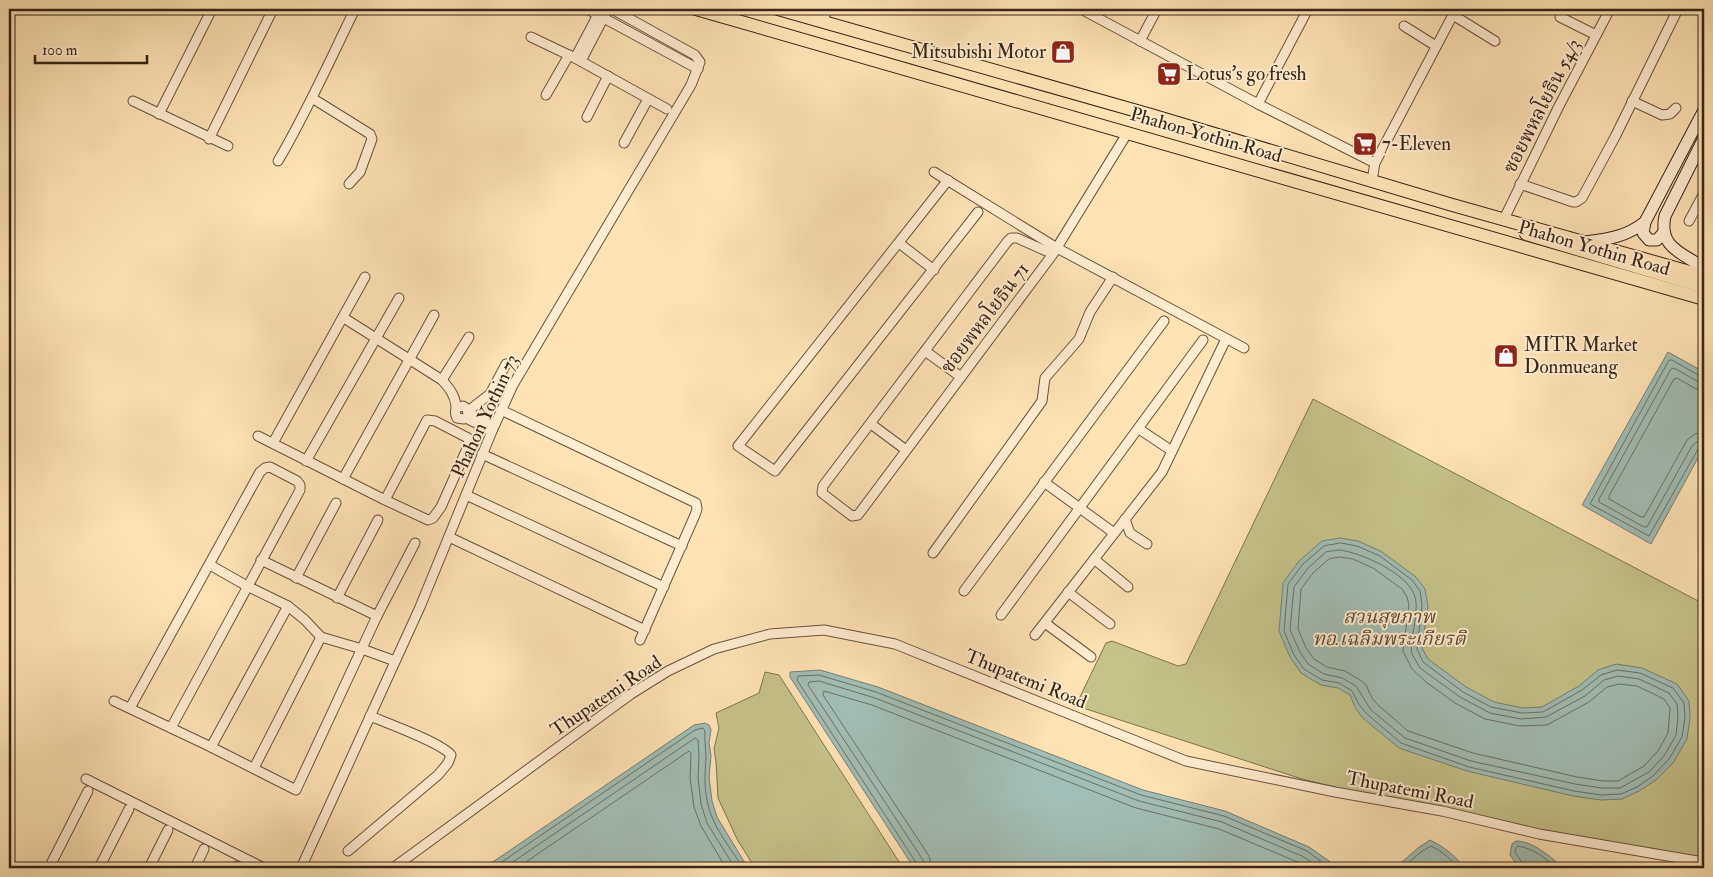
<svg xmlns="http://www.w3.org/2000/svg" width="1713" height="877" font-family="'IM FELL Double Pica','Noto Serif Thai',serif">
	<rect width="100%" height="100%" fill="#ffe3b5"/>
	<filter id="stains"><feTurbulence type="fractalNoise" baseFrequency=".004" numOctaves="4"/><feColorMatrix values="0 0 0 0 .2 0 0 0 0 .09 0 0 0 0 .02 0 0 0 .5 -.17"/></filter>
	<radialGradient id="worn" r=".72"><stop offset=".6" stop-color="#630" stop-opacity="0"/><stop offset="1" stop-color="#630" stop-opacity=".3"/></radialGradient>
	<g fill="#c5c38a" stroke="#7e7450">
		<polygon points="1313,399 1704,604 1704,860 1548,834 1396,802 1302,779 1080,707 1078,701 1106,643 1112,641 1178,666 1186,664"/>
		<polygon points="765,672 779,675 903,868 755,868 737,839 718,798 716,762 714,749 719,728 716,713 759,693"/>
	</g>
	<g fill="#a2bdb5" stroke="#778075">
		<polygon points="1668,352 1704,372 1704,447 1651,544 1582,505"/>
		<polygon points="1340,538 1358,541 1382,552 1416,577 1425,589 1428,606 1422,648 1428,659 1466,687 1494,702 1523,708 1542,707 1579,686 1598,670 1616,664 1642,668 1677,684 1689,701 1690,718 1687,739 1673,763 1656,780 1639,791 1622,799 1601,800 1573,796 1467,771 1399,748 1363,718 1356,709 1350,695 1338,688 1321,685 1301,673 1290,657 1279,631 1283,583 1299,561 1322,541"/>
		<polygon points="820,670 878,687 1143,790 1225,811 1309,847 1339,868 914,868 790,677 790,672"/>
		<polygon points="705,723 709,725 711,730 709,743 711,756 709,777 712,801 717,817 748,868 484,868 694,725"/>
		<path d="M1430,840C1444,847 1455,855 1464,868H1395L1418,848Z"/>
		<path d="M1516,841C1533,841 1551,857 1563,868H1519L1510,855L1512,844Z"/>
	</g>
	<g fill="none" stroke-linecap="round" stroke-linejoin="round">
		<g stroke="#6c7165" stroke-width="1">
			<polyline points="1704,376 1700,376 1672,360 1669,360 1590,504 1649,536 1698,449 1704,446"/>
			<polyline points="1704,382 1697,381 1674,368 1671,369 1599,499 1599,502 1644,527 1647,527 1692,446 1698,441 1704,440"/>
			<polyline points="1704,390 1696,389 1677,378 1674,379 1609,496 1609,499 1641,517 1644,517 1687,440 1695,434 1704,432"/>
			<polygon points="1341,543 1357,546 1380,556 1412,580 1420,591 1422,605 1417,649 1423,662 1463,692 1491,707 1522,713 1543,712 1582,690 1601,675 1617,670 1640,673 1673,688 1684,703 1685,718 1682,737 1669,759 1653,776 1637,787 1621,794 1601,795 1574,791 1469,767 1401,743 1367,714 1360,706 1352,691 1339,683 1322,680 1304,669 1294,655 1284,631 1288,584 1303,564 1324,546"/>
			<path d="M1340,550C1361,553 1405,572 1414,594C1420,606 1412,633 1411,647L1412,654L1420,668L1460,697L1490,713L1521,719L1546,717L1585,696L1604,680L1618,676L1639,679L1669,693L1677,704L1678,717L1676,735L1664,756L1649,772L1620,788H1602L1575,784L1471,761L1405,738L1371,710L1356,686L1342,678L1324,674L1308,664L1300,652L1290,630L1294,587L1308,568L1326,552Z"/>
			<polygon points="1340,557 1353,559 1373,568 1402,589 1407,597 1409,605 1403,651 1412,669 1426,682 1455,703 1485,719 1520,726 1547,725 1589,702 1607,687 1619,684 1637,686 1664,699 1670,708 1668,733 1658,751 1644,766 1618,781 1603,781 1577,777 1473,753 1408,731 1377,704 1372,698 1366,685 1360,680 1345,671 1327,667 1314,659 1306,648 1298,629 1301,589 1313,573 1329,559"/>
			<path d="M493,868L695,730L703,728L705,731C704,740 706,748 706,758C705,772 704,786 707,800C711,825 730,847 743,868"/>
			<polyline points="504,868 695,738 698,740 699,756 698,777 701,804 707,823 735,868"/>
			<polyline points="517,868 689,751 691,753 690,778 694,807 701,826 726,868"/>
			<polyline points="918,868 917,864 797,680 798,676 819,675 876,692 1141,795 1224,816 1307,851 1330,868"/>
			<polyline points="924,868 923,860 808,685 809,682 819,681 875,698 1139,801 1222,822 1304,857 1319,868"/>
			<polyline points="932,868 929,856 823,695 824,691 872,705 1136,808 1219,829 1300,863 1307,868"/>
			<path d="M1402,868L1421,852L1431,846C1442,851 1451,859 1458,868"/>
			<path d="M1523,868V864L1515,852L1516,848L1518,846C1532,848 1546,858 1556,868"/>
		</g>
		<defs>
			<g id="minor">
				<polyline points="587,9 698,69"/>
				<polyline points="1081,9 1258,104 1375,163"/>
				<polyline points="1453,15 1495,41"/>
				<polyline points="1560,17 1596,35"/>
				<polyline points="822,21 828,9"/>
				<polyline points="1404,26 1436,46"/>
				<polyline points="531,37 575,58 667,109"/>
				<polyline points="1140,41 1157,9"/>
				<polyline points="575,58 601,9"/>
				<polyline points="581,61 606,13"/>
				<polyline points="546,95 569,55"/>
				<polyline points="312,98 370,134 372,139 360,172 349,184"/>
				<polyline points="133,101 228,146"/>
				<polyline points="1632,101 1662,115 1670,114 1676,108"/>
				<polyline points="1258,104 1308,9"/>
				<polyline points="159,114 212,9"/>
				<polyline points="587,117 608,76"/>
				<polyline points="209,139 273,9"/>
				<polyline points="624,143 648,99"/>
				<path d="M278,161C307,112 330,60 355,9"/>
				<polyline points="934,172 1057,248 1244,348"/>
				<polyline points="948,180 738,446 775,471 978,212"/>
				<polyline points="1372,180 1375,163 1456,9"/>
				<polyline points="1520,184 1573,202 1576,202 1582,198 1615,137 1678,9"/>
				<polyline points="1504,219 1559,106 1610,9"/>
				<polyline points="1689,221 1704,193"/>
				<polyline points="899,243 934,270"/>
				<polyline points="1053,254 1017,238 1011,238 1007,242 823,486 822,493 848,513 852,516 858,515 1053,254 1128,132"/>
				<path d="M344,318L442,380C449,388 455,395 456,406C456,411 454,413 457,418L464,419L468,416C469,411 467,408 463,406L456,408"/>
				<polyline points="925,351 961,377"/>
				<polyline points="442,380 469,337"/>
				<polyline points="501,410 696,503 697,509 695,515 640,640"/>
				<polyline points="468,411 490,394 506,364"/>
				<polyline points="468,413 495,424"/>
				<polyline points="466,418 492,431"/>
				<polyline points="871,424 906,450"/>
				<polyline points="1139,429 1172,451"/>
				<polyline points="258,436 385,500 428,520 433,518 441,507 469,444 468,438 435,421 427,420 385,500"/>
				<polyline points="273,443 365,277"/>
				<polyline points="482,454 682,546"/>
				<polyline points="306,461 399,298"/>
				<polyline points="343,479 434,315"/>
				<polyline points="1044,482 1114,533"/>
				<polyline points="466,495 664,587"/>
				<polyline points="1125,519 1130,533 1147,544"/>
				<polyline points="449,537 645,630"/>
				<polyline points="933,553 1042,401 1045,378 1079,339 1090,312 1113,277"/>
				<polyline points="1094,559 1128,587"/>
				<polyline points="261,560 377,616"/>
				<polyline points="210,565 247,586 288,606 305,620 321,637 362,649 395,661"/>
				<polyline points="296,578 336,503"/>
				<polyline points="964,591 1164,321"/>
				<polyline points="1068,592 1110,624"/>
				<polyline points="337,598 378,520"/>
				<polyline points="1001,615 1203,340"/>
				<polyline points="1045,623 1091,657"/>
				<polyline points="1035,635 1162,472 1226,339"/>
				<polyline points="114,701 211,747 296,790 377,616 415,543"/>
				<polyline points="130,708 260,472 265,468 270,467 297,481 300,485 300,490 171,728"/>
				<polyline points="211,747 288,606"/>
				<polyline points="254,768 321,637"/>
				<polyline points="86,779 264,868"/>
				<path d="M348,851L438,775L448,763L451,755C442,743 387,723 370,716"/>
				<polyline points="49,868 88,791"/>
				<polyline points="99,868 129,809"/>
				<polyline points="149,868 168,830"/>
				<polyline points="195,868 204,849"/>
				<polyline points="236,868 237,866"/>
				<polyline points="301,868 420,607 492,431 513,385 691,85 700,62 695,55 612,9"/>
				<polyline points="393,868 631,694 668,671 714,649 770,634 824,630 895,644 1186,761 1335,792 1442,811 1539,834 1697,861 1704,860"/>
			</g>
			<g id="secondary">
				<path d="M1704,138L1665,216C1658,248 1683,253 1704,268"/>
				<polyline points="1645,222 1643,233 1649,240 1657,240 1664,232"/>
				<path d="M1585,242C1608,239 1626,237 1645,222L1704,110"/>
			</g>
			<g id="primary">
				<polyline points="696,9 1704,299"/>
				<polyline points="778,9 1151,115 1449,204 1704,276"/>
				<polyline points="1526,234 1704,287"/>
			</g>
		</defs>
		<use href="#minor" stroke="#68543d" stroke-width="11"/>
		<use href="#secondary" stroke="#362515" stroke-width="13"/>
		<use href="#primary" stroke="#362515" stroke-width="14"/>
		<use href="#minor" stroke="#ffedcf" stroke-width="9"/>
		<use href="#secondary" stroke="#ffedcf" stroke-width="11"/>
		<use href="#primary" stroke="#ffe3b5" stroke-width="12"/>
	</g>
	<defs>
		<symbol id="shop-square" viewBox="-11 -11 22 22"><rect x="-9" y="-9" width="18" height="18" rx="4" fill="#8f2418" stroke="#ffedcf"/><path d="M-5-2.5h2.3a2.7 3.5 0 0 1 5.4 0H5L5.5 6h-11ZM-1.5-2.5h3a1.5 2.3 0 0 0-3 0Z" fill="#fff"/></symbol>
		<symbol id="supermarket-square" viewBox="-11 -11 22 22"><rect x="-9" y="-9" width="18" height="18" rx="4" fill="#8f2418" stroke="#ffedcf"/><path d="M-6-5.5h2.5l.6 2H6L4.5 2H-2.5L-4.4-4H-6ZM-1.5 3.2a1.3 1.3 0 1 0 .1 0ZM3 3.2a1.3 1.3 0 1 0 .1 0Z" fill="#fff"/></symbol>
	</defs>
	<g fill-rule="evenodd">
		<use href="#shop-square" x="1049" y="38" width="28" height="28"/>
		<use href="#supermarket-square" x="1155" y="60" width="28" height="28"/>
		<use href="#supermarket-square" x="1351" y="130" width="28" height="28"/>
		<use href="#shop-square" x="1492" y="342" width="28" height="28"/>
	</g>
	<g text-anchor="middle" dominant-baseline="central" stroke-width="4" stroke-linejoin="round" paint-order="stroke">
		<g font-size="19" fill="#362515" stroke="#ffedcf" text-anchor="start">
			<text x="1046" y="52" text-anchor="end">Mitsubishi Motor</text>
			<text x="1186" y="74">Lotus's go fresh</text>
			<text x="1382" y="144">7-Eleven</text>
			<text x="1524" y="345">MITR Market<tspan x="1524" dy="22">Donmueang</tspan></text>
		</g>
		<g font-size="19" fill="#362515" stroke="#ffedcf">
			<text transform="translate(1542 106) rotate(-63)">ซอยพหลโยธิน 54/3</text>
			<text transform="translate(1206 135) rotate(16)">Phahon Yothin Road</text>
			<text transform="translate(1594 248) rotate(16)">Phahon Yothin Road</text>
			<text transform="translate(985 318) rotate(-53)">ซอยพหลโยธิน 71</text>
			<text transform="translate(485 416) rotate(-65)">Phahon Yothin 73</text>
			<text transform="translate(1026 679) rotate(22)">Thupatemi Road</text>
			<text transform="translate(606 696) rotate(-34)">Thupatemi Road</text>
			<text transform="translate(1410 790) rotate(11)">Thupatemi Road</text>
		</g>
		<g font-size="19" font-style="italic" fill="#5a4c32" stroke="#ffedcf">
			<text x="1389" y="617">สวนสุขภาพ<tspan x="1389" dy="22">ทอ.เฉลิมพระเกียรติ</tspan></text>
		</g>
	</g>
	<rect width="1713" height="877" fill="none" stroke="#ffe3b5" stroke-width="30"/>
	<rect x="10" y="10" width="1693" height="857" fill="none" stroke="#362515" stroke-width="2.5"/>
	<rect x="15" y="15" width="1683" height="847" fill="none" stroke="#362515"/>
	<path d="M35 55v8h112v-8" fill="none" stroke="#362515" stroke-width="2.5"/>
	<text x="42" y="55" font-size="15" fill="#362515" stroke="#ffedcf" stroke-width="4" paint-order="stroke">100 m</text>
	<rect width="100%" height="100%" filter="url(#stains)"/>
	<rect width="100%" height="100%" fill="url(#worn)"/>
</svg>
